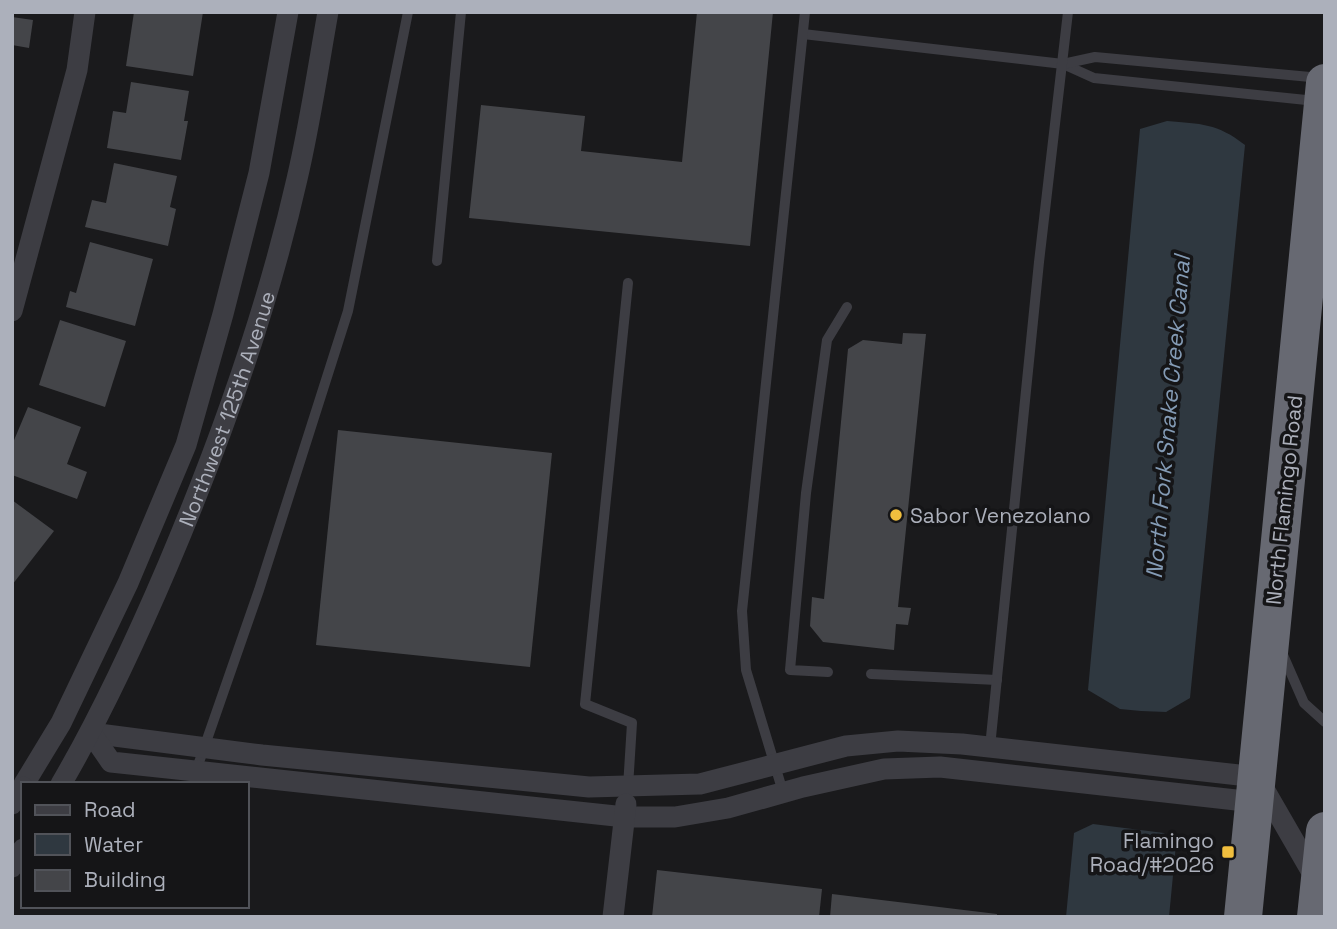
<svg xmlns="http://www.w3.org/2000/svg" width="1337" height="929" font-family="'Space Grotesk',sans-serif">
	<rect width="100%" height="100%" fill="#1a1a1c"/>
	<g fill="#2f3840">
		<path d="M1167,121C1201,124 1217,123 1245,145L1190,698L1166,712L1141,711L1120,709L1088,690L1140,129Z"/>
		<polygon points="1093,824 1164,833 1176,844 1169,917 1066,917 1074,833"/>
	</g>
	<g fill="#444549">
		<polygon points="134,12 203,12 193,76 126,66"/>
		<polygon points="697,12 773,12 750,246 469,218 481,105 585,116 581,151 682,162"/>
		<polygon points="12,17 33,20 29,48 12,45"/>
		<polygon points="131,82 189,91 184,121 188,121 181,160 107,148 113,111 126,113"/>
		<polygon points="114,163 177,176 170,207 176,209 168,246 85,227 92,200 106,203"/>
		<polygon points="90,242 153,259 135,326 66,307 70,291 76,293"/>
		<polygon points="60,320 126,341 105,407 39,385"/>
		<polygon points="903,333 926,334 898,607 911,608 908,625 896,624 894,650 823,642 810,626 812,597 824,599 848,349 863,340 902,344"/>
		<polygon points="28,407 81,427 67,464 87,472 77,499 12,475 12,445"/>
		<polygon points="338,430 552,453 530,667 316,645"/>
		<polygon points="12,500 54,531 12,585"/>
		<polygon points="657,870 822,889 819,917 652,917"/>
		<polygon points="832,894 997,914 997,917 830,917"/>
	</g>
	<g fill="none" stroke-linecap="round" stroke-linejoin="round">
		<g stroke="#3d3d43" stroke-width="10">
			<polyline points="803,34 1063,64 1094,78 1316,101"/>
			<polyline points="1063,64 1095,57 1321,78"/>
			<polyline points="437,261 461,12"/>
			<polyline points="1283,655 1304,703 1325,722"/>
			<polyline points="828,672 790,670 806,493 827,340 847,307"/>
			<polyline points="871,674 997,680"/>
			<polyline points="990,747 1039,262 1068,12"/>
			<polyline points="196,771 259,590 348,311 408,12"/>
			<polyline points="628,787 632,723 585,704 628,283"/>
			<polyline points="783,792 746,670 742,611 805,12"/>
		</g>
		<g stroke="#3d3d43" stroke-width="21">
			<polyline points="12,311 77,70 85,12"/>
			<polyline points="91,733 262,755 589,787 700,784 846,746 898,741 962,744 1257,777 1317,881"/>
			<polyline points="91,733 111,762 625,817 675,817 728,808 803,787 884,769 940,767 1254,802"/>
			<polyline points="24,784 61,723 128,583 186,445 223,314 259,173 288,12"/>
			<path id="s1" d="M61,784C102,714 136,640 168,565C221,440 267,311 297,179C310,124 318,68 328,12"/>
			<polyline points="12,804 23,787"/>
			<polyline points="12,867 23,849"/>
			<polyline points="613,917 626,804"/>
		</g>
		<g stroke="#676972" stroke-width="38">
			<polyline points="1243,917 1325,83"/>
			<polyline points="1316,917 1325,831"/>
		</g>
	</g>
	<g fill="#f0be3e" stroke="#151517" stroke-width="2.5">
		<circle cx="896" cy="515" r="7"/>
		<rect x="1221" y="845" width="14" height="14" rx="3.5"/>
	</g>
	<g text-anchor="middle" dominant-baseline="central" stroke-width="7" stroke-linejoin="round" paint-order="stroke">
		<g font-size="21" fill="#acb0bb" stroke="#151517">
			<text stroke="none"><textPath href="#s1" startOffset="411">Northwest 125th Avenue</textPath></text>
			<text transform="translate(1284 500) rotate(-84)">North Flamingo Road</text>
		</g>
		<g font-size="21" fill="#acb0bb" stroke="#151517" text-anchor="start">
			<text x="910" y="515">Sabor Venezolano</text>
			<text x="1214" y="840" text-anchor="end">Flamingo<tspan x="1214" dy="24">Road/#2026</tspan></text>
		</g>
		<g font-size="23" font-style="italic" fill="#849bb5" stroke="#151517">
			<text transform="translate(1168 417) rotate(-85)">North Fork Snake Creek Canal</text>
		</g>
	</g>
	<rect width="1337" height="929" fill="none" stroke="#acb0bb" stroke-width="28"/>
	<rect x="21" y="782" width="228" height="126" fill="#151517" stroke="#515359" stroke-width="2"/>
	<rect x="35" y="805" width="35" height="10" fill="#3d3d43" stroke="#515359" stroke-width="2"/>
	<text x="84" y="817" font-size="21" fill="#acb0bb">Road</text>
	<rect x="35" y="834" width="35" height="21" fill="#2f3840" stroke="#515359" stroke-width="2"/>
	<text x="84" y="852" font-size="21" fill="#acb0bb">Water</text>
	<rect x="35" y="870" width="35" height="21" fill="#444549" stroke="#515359" stroke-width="2"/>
	<text x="84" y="887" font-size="21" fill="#acb0bb">Building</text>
</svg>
